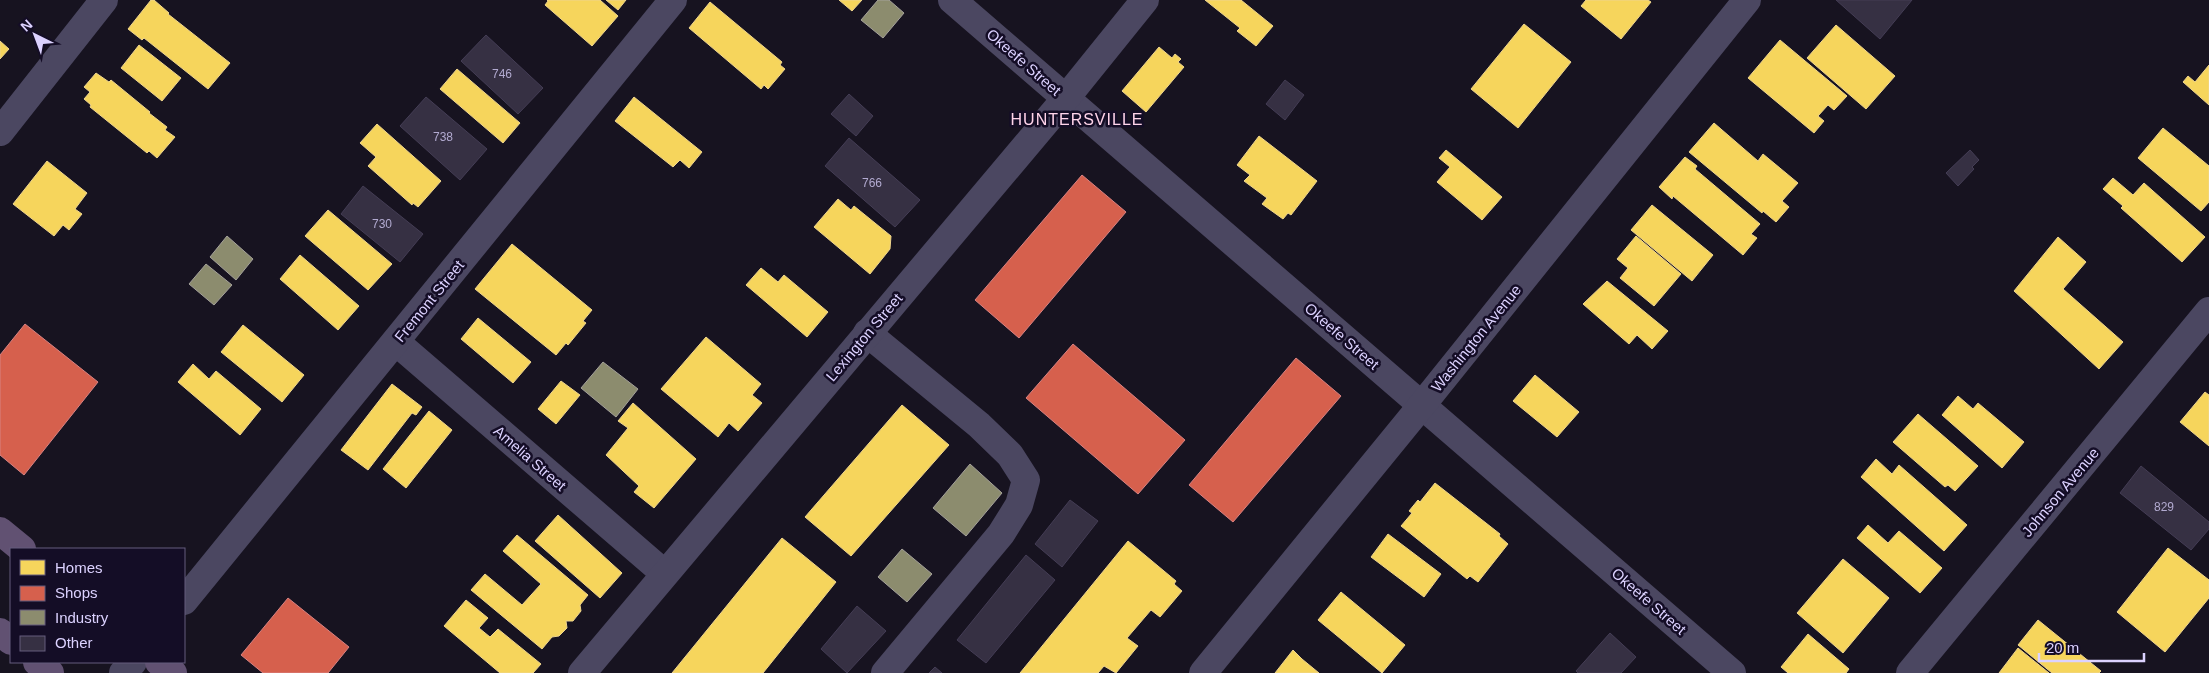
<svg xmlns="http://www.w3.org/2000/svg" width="2209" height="673" font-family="Helvetica,sans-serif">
	<rect width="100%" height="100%" fill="#171320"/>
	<g fill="#f6d55c" stroke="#eed48d">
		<polygon points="151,0 154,0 169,13 168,14 230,63 208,89 144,38 142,40 128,29"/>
		<polygon points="547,0 600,0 618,16 592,46 545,5 548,1"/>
		<polygon points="606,0 626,0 618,10"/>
		<polygon points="839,0 862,0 852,11"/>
		<polygon points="1205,0 1241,0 1273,26 1256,46 1237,31 1240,28"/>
		<polygon points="1586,0 1648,0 1651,2 1621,39 1581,6"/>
		<polygon points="710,2 782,62 780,65 785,69 768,89 764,85 761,89 689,28"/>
		<polygon points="1524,24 1571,62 1518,128 1471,89"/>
		<polygon points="1836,25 1895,76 1866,109 1807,58"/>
		<polygon points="1780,40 1847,96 1834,110 1828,105 1818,116 1824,121 1814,133 1748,78"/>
		<polygon points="0,41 9,49 0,59"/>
		<polygon points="139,45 181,78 162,101 121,68"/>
		<polygon points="1159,47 1172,58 1175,54 1181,59 1178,62 1184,67 1146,112 1122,91"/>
		<polygon points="2209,65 2209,105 2183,82 2188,76 2195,82"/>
		<polygon points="457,69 520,123 503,143 440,89"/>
		<polygon points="96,73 109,82 111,80 150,112 149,113 167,127 165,130 175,137 157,158 149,151 147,153 90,107 91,105 84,99 90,92 84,87"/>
		<polygon points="634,97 702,152 689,168 680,160 673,167 615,121"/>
		<polygon points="1714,123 1758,161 1763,154 1798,183 1782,201 1789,207 1776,222 1763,211 1762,213 1689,152"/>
		<polygon points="377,124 441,181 418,207 413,203 412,205 368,166 376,157 360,143"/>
		<polygon points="2163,128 2209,166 2209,202 2201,211 2138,158"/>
		<polygon points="1259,136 1317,181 1291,215 1288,213 1283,219 1262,204 1267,198 1244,181 1250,175 1237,165"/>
		<polygon points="1446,150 1502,197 1482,220 1437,182 1450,167 1439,158"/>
		<polygon points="1685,157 1697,166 1695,169 1760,224 1751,234 1757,238 1743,255 1673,196 1672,199 1659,187"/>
		<polygon points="47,161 87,193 75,209 82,214 69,230 63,225 54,236 13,204"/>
		<polygon points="2113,178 2133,195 2144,183 2205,237 2182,262 2121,208 2123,206 2103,189"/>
		<polygon points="838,199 851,210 854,206 891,236 890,249 870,274 814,227"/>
		<polygon points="1652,205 1713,255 1692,281 1631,230"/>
		<polygon points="328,210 392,264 368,290 305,236"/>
		<polygon points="1636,236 1681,274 1654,306 1620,278 1628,268 1617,259"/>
		<polygon points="2058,237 2086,262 2063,289 2123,342 2099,369 2014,291"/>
		<polygon points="512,244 592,310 583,321 586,323 568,345 566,343 556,355 475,289"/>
		<polygon points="300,255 359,306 338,330 280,279"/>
		<polygon points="761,268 778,282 784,275 828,312 807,337 746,285"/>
		<polygon points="1607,281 1668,331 1652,349 1637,335 1629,344 1583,304"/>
		<polygon points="478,318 531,362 513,383 461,339"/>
		<polygon points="243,325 304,375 282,402 221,352"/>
		<polygon points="706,337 761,384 752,395 762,403 738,431 729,423 718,437 661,389"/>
		<polygon points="193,364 209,379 216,371 261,409 240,435 178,382"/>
		<polygon points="1535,375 1579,412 1557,437 1513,401"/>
		<polygon points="561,381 580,395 556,424 538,409"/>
		<polygon points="392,384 422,407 416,415 412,413 368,470 341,450"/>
		<polygon points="2205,392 2209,395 2209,446 2180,422"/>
		<polygon points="1958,396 1973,409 1978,403 2024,442 2002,468 1942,415"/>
		<polygon points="633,403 696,459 654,508 634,492 639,486 606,455 628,428 618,421"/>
		<polygon points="902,405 949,445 851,556 805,517"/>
		<polygon points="429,411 452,430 406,488 383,469"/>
		<polygon points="1918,414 1978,466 1955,491 1948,485 1945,487 1893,442"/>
		<polygon points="1876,459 1892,474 1899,465 1967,525 1944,551 1861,477"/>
		<polygon points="1435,483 1500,534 1499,536 1508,544 1478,582 1470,576 1467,579 1401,526 1412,513 1409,511 1418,500 1420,502"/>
		<polygon points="558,515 622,573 600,598 535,541"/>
		<polygon points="1868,525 1888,543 1899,531 1942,568 1920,593 1857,538"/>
		<polygon points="1388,534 1441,574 1424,597 1371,557"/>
		<polygon points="517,535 588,595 580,605 581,611 573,621 566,621 567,628 559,636 552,637 542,649 471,590 485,574 522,605 541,584 503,551"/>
		<polygon points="782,538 836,582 763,673 672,673"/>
		<polygon points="1128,541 1176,581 1174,584 1182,591 1160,617 1151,610 1127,638 1138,646 1116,673 1104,666 1098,673 1020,673"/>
		<polygon points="2168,548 2209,580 2209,598 2165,652 2117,612"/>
		<polygon points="1843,559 1889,598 1843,653 1797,613"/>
		<polygon points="1341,592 1405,645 1382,673 1318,620"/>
		<polygon points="466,600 488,618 479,628 490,637 498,629 541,664 533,673 500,673 444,626"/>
		<polygon points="2038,620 2101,671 2099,673 2052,673 2018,645"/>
		<polygon points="1808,634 1849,669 1846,673 1788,673 1781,667"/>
		<polygon points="2018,648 2049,673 1999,673"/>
		<polygon points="1293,650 1302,659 1319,673 1275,673"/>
	</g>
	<g fill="#d6604d" stroke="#d88282">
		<polygon points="1082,175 1126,212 1019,338 975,300"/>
		<polygon points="25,324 98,382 24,475 0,455 0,355"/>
		<polygon points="1073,344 1185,440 1138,494 1026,398"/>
		<polygon points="1296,358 1341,396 1233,522 1189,485"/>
		<polygon points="288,598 349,647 328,673 263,673 241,655"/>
	</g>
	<g fill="#8c8c6e" stroke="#a4a19a">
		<polygon points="878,0 889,0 904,13 883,38 861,20"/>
		<polygon points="227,236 253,259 236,280 210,257"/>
		<polygon points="206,264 232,285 214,305 189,284"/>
		<polygon points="603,362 638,389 616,417 581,388"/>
		<polygon points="970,464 1002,493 966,536 933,508"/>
		<polygon points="902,549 932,574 907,602 878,577"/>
	</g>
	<g fill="#363043" stroke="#443d55">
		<polygon points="1836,0 1912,0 1880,39"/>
		<polygon points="486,35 543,88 518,114 461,61"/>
		<polygon points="1285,80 1304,95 1285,120 1266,104"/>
		<polygon points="849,94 873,116 856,136 831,114"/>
		<polygon points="426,97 487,149 460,180 400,126"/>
		<polygon points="849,138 920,200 895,227 825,166"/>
		<polygon points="1970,150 1979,160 1972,167 1974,169 1958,186 1946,173"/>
		<polygon points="363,186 423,234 400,262 341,214"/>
		<polygon points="2141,466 2209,522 2209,529 2191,550 2120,493"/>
		<polygon points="1070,500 1098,521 1062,567 1035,544"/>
		<polygon points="1026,555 1055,580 986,663 957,640"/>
		<polygon points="857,606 886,631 847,673 821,649"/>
		<polygon points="1610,633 1636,657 1621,673 1578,673 1576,671"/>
		<polygon points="935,667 942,673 929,673"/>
	</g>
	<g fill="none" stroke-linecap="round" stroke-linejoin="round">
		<g stroke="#4b4761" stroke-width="28">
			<polyline points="952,0 1732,673"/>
			<polyline points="0,132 104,0"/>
			<polyline points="867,333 979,425 1010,455 1026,480 1019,505 1001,534 885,673"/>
			<polyline points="396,342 664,573"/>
			<polyline points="184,601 673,0"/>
			<polyline points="123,673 133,662"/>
			<polyline points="582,673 1066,98 1145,0"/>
			<polyline points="1203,673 1422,405 1747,0"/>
			<polyline points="1910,673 2209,311"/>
		</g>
		<g stroke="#615172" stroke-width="28">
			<polyline points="0,531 22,549"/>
			<polyline points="0,632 11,641"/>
			<polyline points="37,662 50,673"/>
			<polyline points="159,662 173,673"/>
		</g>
	</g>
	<g text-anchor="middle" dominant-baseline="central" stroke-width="5" stroke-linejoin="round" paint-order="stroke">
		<g font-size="12" fill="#b2aad0">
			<text x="502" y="74">746</text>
			<text x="443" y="137">738</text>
			<text x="872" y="183">766</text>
			<text x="382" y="224">730</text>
			<text x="2164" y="507">829</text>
		</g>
		<g font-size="15" fill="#dcd2ff" stroke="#140d26">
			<text transform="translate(1024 62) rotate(41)">Okeefe Street</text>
			<text transform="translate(429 301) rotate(-51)">Fremont Street</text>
			<text transform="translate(1342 336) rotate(41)">Okeefe Street</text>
			<text transform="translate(864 337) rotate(-50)">Lexington Street</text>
			<text transform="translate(1476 338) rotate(-51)">Washington Avenue</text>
			<text transform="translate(530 458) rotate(41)">Amelia Street</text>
			<text transform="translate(2060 492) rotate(-50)">Johnson Avenue</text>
			<text transform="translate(1649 601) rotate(41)">Okeefe Street</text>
		</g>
		<g font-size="16" letter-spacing="1" fill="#ffd4ea" stroke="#140d26">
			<text x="1077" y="119">HUNTERSVILLE</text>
		</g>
	</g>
	<rect x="10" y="548" width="175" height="115" fill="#140d26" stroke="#645c7d"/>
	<rect x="20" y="560" width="25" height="15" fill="#f6d55c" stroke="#645c7d"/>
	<text x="55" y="573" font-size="15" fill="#dcd2ff">Homes</text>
	<rect x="20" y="586" width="25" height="15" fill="#d6604d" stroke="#645c7d"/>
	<text x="55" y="598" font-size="15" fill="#dcd2ff">Shops</text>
	<rect x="20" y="610" width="25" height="15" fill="#8c8c6e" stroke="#645c7d"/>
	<text x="55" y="623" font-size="15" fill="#dcd2ff">Industry</text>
	<rect x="20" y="636" width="25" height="15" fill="#363043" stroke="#645c7d"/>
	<text x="55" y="648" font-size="15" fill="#dcd2ff">Other</text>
	<g transform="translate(35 35) rotate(318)" stroke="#140d26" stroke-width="4" paint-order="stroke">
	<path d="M0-4L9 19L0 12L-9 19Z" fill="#dcd2ff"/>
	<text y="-8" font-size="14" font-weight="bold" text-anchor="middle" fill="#dcd2ff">N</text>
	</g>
	<path d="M2039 653v8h105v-8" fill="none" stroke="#dcd2ff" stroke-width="2.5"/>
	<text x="2046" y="653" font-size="15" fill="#dcd2ff" stroke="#140d26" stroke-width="4" paint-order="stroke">20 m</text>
</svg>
